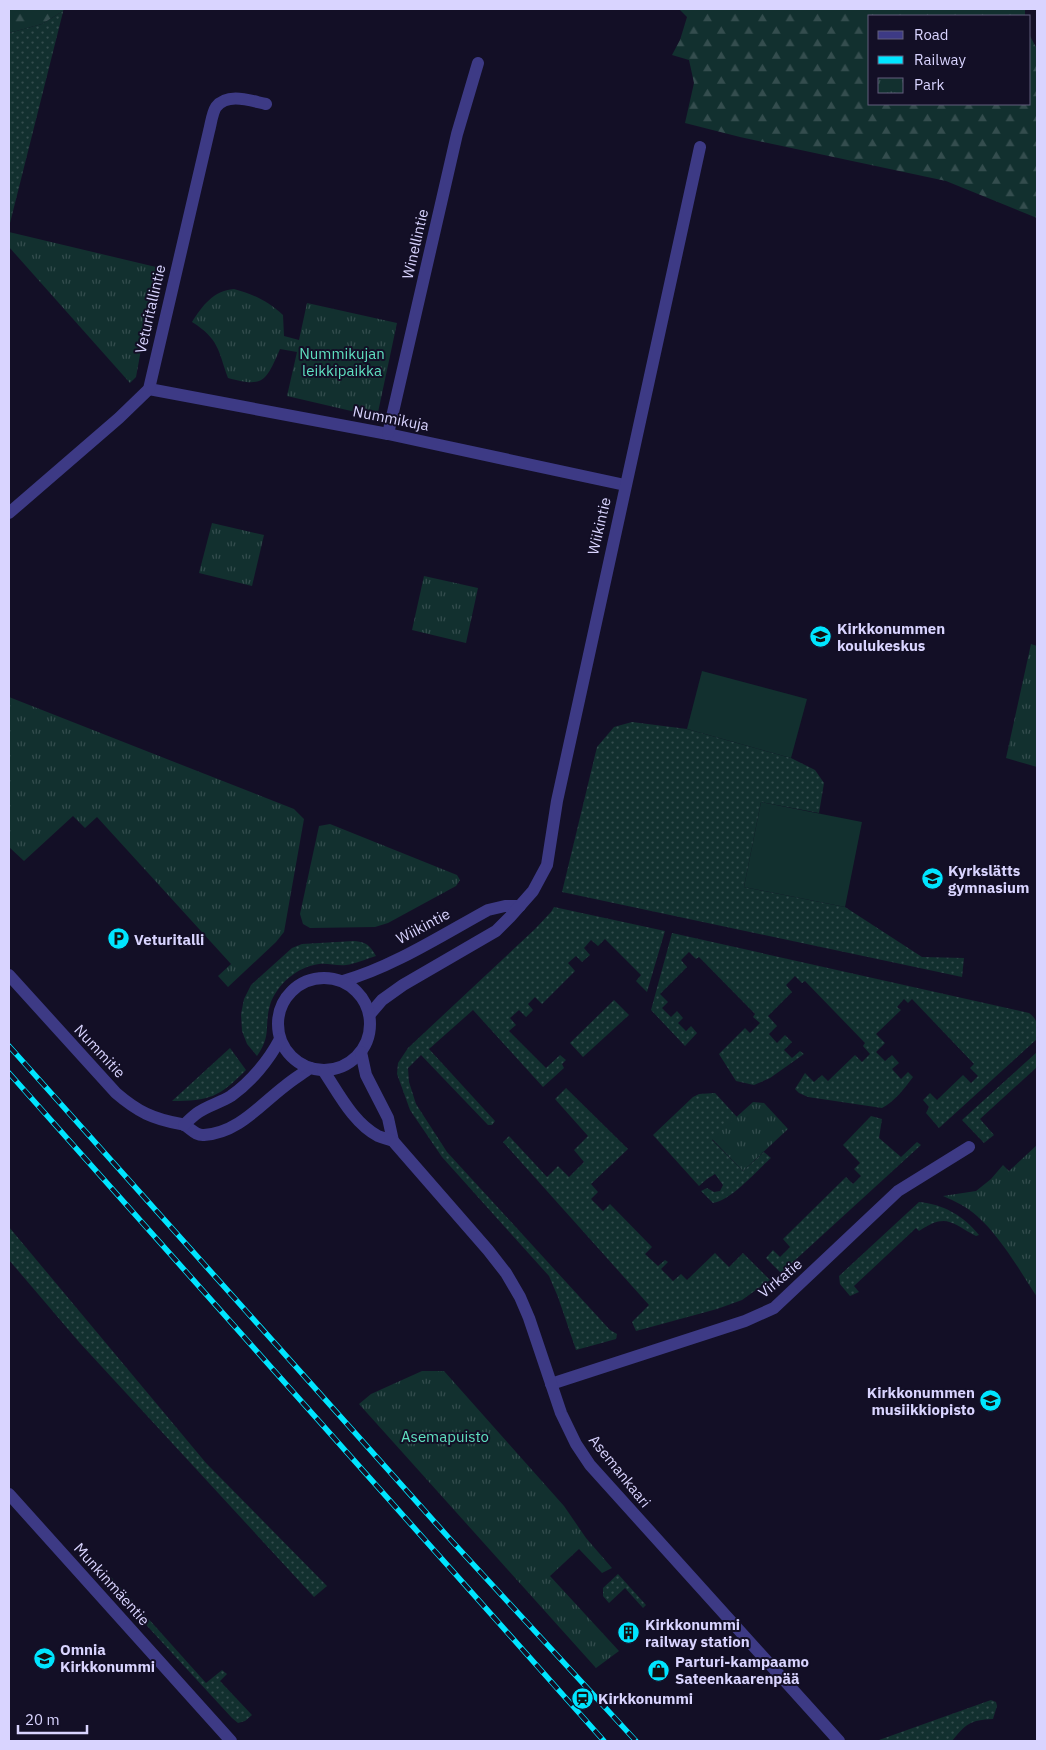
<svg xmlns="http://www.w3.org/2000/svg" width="1046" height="1750" font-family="'IBM Plex Sans',sans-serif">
	<defs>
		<pattern id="grass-dots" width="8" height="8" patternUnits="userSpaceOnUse" patternTransform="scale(1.25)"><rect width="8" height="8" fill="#12302f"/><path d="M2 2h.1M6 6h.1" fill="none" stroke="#344d4e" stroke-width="1.8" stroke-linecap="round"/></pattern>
		<pattern id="forest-firs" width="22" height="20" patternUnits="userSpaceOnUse" patternTransform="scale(1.25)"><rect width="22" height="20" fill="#12302f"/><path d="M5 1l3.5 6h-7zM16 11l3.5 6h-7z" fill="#344d4e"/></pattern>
		<pattern id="park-tufts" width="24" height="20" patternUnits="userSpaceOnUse" patternTransform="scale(1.25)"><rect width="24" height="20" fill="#12302f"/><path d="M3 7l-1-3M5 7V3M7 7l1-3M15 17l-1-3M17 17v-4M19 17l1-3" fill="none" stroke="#344d4e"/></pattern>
	</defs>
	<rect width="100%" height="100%" fill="#130f26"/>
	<g fill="url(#grass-dots)">
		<polygon points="63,11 63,12 9,227 9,33 42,24"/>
		<polygon points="632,722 687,729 791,758 815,770 824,783 819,813 761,802 744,887 845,907 922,957 964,958 962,977 562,892 597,747 614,727"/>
		<polygon points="554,907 665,931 647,992 636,981 641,975 605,939 598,946 591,940 584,948 590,955 582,962 576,956 568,963 575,971 542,1004 535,997 528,1004 533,1010 526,1017 519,1010 510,1018 516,1025 509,1031 546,1068 560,1055 566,1060 562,1064 564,1068 543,1087 473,1010 429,1049 495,1121 492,1125 488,1125 421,1055 408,1068 409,1082 416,1104 447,1152 610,1330 617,1334 616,1339 576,1350 558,1297 549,1276 442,1157 410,1110 397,1074 398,1063 408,1048 535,929 551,912"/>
		<path d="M672,933L1029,1013C1039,1020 1037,1027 1037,1039L939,1128L926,1113L929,1107L923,1100L930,1093L937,1100L963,1075L971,1083L978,1076L970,1068L974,1064L912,999L908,1003L904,999L897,1007L901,1010L876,1034L885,1043L876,1052L885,1061L892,1055L899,1063L892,1069L901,1079L908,1072L913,1077C904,1089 895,1101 882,1108L808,1097L799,1093L795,1089L805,1073L814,1082L822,1075L828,1081L855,1055L862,1062L870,1054L863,1046L865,1043L805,981L802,983L795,976L786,985L792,992L768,1016L777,1026L769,1034L777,1043L785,1035L792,1042L784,1050L792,1058L800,1051L804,1054L770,1078L754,1085L736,1081L719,1054L745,1028L750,1033L760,1023L753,1017L755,1014L699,957L696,959L689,952L681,960L687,967L660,994L668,1002L662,1008L671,1017L677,1011L683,1018L678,1023L686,1031L691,1026L697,1033L685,1046L651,1010Z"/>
		<path d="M354,941C366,942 370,945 376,956C366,959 355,964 346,965C337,966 328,963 319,964C297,967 277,984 270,1005C264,1026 272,1035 257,1056L247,1044L242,1031L241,1014L244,999L251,985L292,948L302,944Z"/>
		<polygon points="614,1000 629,1015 583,1057 570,1043"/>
		<path d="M230,1048L246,1070C219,1097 210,1101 172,1101Z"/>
		<polygon points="1037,1052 1037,1067 980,1119 994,1135 984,1143 962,1120"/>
		<polygon points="566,1088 628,1149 591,1184 598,1192 591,1199 603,1211 610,1204 652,1247 645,1254 658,1266 665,1260 668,1262 661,1269 673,1281 681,1274 687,1280 715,1253 729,1267 743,1253 770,1280 742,1300 717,1309 636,1331 632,1322 649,1305 503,1142 509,1136 547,1177 558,1166 569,1177 584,1162 574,1150 588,1136 555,1099"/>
		<path d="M715,1093L737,1117L712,1140L743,1171L764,1152L771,1158C756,1171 732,1200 713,1203L701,1191L707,1188L714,1192L720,1191L723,1185L715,1174L707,1179L699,1186L653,1135L693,1097L699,1094Z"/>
		<polygon points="871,1116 882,1119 879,1138 901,1157 917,1142 921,1145 781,1273 766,1258 773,1250 780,1257 790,1247 783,1239 846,1177 853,1184 861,1176 854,1169 860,1163 843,1145"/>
		<path d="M919,1202C943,1204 964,1216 979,1235L976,1236C950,1222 946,1213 919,1231L916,1228L854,1286L859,1292L850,1296L840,1284L839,1276Z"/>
		<polygon points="9,1227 206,1463 327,1586 314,1597 79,1342 9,1260"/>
		<polygon points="94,1558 206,1683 222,1670 227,1674 220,1681 252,1715 245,1721 238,1723 232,1718 90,1564"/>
		<polygon points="618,1574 646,1605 643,1608 625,1588 609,1603 603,1596 603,1588"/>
		<path d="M991,1700L996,1702L997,1706L993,1719C970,1720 966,1724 952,1741H879V1740Z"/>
	</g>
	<g fill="url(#forest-firs)">
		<polygon points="9,9 64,9 63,11 42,24 9,33"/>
		<polygon points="679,9 1025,9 1025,16 870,16 870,104 1030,104 1030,36 1037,49 1037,218 946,181 740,137 685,123 694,83 689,60 672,55 680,40 687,17"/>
	</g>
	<g fill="url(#park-tufts)">
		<polygon points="9,232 156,267 136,377 130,383 9,247"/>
		<path d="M234,289C253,294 268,301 283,315L284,336L299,340L307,303L397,323L377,417L287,396L297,352L280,349C266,381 264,388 228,378C218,350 219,339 192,322C203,305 213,291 234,289Z"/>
		<polygon points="212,523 264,535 252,586 199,573"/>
		<polygon points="424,576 478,588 466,643 412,630"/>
		<polygon points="1031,644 1037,646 1037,767 1006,758"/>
		<polygon points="9,697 294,809 304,819 284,932 276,942 228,987 218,976 231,964 97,817 85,828 73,816 24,861 9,847"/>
		<polygon points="330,824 457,875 460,880 456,886 388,923 375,927 310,928 303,924 300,914 319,826"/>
		<polygon points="753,1102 764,1103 788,1129 743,1171 712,1139"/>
		<path d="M1037,1145V1297C1020,1271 1000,1236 977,1216C967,1207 955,1201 943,1196L976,1191L991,1179L1003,1165L1009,1171Z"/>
		<polygon points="422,1371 444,1371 564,1506 586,1538 612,1568 602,1573 579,1549 550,1576 619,1651 596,1668 359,1404 371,1394"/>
	</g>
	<g fill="#12302f">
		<polygon points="702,671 807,699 791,758 687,729"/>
		<polygon points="761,802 862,822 845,907 744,887"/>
	</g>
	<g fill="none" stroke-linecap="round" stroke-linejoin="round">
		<g stroke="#3d3a85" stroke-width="12">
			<polyline points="149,389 388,434 625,485"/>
			<polyline points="388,434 457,134 478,63"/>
			<path d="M9,513L119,418L149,389L209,131C211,124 212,113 216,107C228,92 251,101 266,104"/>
			<path d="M343,981C391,968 444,934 488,910L505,906H520"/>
			<polyline points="370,1014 382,1000 403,985 496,931 510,917 533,891 547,865 557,801 700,147"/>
			<polyline points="551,1384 745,1321 774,1308 898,1191 969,1147"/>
		</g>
		<g stroke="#3d3a85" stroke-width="12">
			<path d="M9,975L116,1093C138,1112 153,1119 181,1124C190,1126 194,1136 204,1135C238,1133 260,1105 285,1086C293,1079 302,1074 310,1068"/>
			<circle cx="324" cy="1024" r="46"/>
			<polyline points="361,1052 366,1075 388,1118 393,1141"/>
			<path d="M323,1070C338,1092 353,1123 378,1136C383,1138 388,1139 393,1141L488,1250L506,1273L520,1297L529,1318L561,1413L576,1444L590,1465L839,1741"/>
			<path d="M184,1125C188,1121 192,1117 196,1114C206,1106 220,1103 231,1096C251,1082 269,1060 280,1039"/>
			<polyline points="9,1494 231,1741"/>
		</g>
		<defs>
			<g id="rail">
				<polyline points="9,1046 449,1538 636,1741"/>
				<polyline points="9,1073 604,1741"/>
			</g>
		</defs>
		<use href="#rail" stroke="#00e5ff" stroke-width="5.5"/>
		<use href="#rail" stroke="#130f26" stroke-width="4" stroke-dasharray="11" stroke-linecap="butt"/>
	</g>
	<defs>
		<symbol id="school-disc" viewBox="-11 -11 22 22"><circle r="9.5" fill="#00e5ff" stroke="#130f26"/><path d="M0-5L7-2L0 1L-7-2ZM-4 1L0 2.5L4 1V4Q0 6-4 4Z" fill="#111"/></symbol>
		<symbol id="parking-disc" viewBox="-11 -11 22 22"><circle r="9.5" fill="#00e5ff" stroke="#130f26"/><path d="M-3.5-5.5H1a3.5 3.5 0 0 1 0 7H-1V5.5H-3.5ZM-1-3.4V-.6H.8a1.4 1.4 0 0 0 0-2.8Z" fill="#111"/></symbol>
		<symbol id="university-disc" viewBox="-11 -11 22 22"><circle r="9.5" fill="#00e5ff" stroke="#130f26"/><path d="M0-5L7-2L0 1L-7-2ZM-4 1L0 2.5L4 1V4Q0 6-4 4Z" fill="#111"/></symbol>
		<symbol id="building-disc" viewBox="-11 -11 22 22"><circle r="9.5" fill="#00e5ff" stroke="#130f26"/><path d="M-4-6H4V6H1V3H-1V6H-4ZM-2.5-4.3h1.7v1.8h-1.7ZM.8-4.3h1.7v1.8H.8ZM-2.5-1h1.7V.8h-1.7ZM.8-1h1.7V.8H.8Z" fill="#111"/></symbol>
		<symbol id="shop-disc" viewBox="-11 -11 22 22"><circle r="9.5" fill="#00e5ff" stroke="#130f26"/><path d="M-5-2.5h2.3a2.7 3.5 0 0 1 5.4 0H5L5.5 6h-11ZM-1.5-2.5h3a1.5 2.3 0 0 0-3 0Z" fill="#111"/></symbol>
		<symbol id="station-disc" viewBox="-11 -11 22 22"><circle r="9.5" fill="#00e5ff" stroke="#130f26"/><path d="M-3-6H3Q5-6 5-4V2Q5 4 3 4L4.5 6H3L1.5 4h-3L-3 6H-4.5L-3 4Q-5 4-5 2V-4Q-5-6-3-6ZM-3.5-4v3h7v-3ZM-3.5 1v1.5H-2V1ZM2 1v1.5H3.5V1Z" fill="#111"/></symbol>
	</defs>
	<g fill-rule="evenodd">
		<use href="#school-disc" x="808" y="624" width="25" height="25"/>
		<use href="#school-disc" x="920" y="866" width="25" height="25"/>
		<use href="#parking-disc" x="106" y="926" width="25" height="25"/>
		<use href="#university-disc" x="978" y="1388" width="25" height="25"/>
		<use href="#building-disc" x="616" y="1620" width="25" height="25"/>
		<use href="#school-disc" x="32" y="1646" width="25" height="25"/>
		<use href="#shop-disc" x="646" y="1658" width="25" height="25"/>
		<use href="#station-disc" x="570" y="1686" width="25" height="25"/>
	</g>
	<g text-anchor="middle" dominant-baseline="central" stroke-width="4" stroke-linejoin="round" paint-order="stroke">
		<g font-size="15" fill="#d9d4ff" stroke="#130f26">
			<text transform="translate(415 244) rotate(-77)">Winellintie</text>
			<text transform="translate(150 309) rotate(-77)">Veturitallintie</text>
			<text transform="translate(391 418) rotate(11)">Nummikuja</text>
			<text transform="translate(599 526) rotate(-77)">Wiikintie</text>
			<text transform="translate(423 926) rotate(-28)">Wiikintie</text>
			<text transform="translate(100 1051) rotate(47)">Nummitie</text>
			<text transform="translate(780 1278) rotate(-40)">Virkatie</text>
			<text transform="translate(620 1471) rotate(51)">Asemankaari</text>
			<text transform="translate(112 1584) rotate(48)">Munkinmäentie</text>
		</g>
		<g font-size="15" fill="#5fe0c0" stroke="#130f26">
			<text x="342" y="353">Nummikujan<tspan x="342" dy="17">leikkipaikka</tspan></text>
			<text x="445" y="1436">Asemapuisto</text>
		</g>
		<g font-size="15" font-weight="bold" fill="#d9d4ff" stroke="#130f26" text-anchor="start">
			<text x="837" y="628">Kirkkonummen<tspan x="837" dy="17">koulukeskus</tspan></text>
			<text x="948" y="870">Kyrkslätts<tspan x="948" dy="17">gymnasium</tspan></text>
			<text x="134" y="939">Veturitalli</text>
			<text x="975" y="1392" text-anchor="end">Kirkkonummen<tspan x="975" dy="17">musiikkiopisto</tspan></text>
			<text x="645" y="1624">Kirkkonummi<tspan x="645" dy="17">railway station</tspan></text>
			<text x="60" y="1649">Omnia<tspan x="60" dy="17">Kirkkonummi</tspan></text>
			<text x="675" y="1661">Parturi-kampaamo<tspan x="675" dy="17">Sateenkaarenpää</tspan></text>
			<text x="598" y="1698">Kirkkonummi</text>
		</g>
	</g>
	<rect width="1046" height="1750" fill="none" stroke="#d9d4ff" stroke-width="20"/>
	<rect x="868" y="15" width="162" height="90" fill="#130f26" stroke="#625e7d"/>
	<rect x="878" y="31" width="25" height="8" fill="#3d3a85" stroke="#625e7d"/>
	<text x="914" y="40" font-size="15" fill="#d9d4ff">Road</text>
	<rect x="878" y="56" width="25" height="8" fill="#00e5ff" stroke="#625e7d"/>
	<text x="914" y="65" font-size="15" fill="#d9d4ff">Railway</text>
	<rect x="878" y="78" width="25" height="15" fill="url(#park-tufts)" stroke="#625e7d"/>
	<text x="914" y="90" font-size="15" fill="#d9d4ff">Park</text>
	<path d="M18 1725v8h69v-8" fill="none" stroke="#d9d4ff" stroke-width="2.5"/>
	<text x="25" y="1725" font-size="15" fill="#d9d4ff" stroke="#130f26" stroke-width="4" paint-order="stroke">20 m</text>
</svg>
